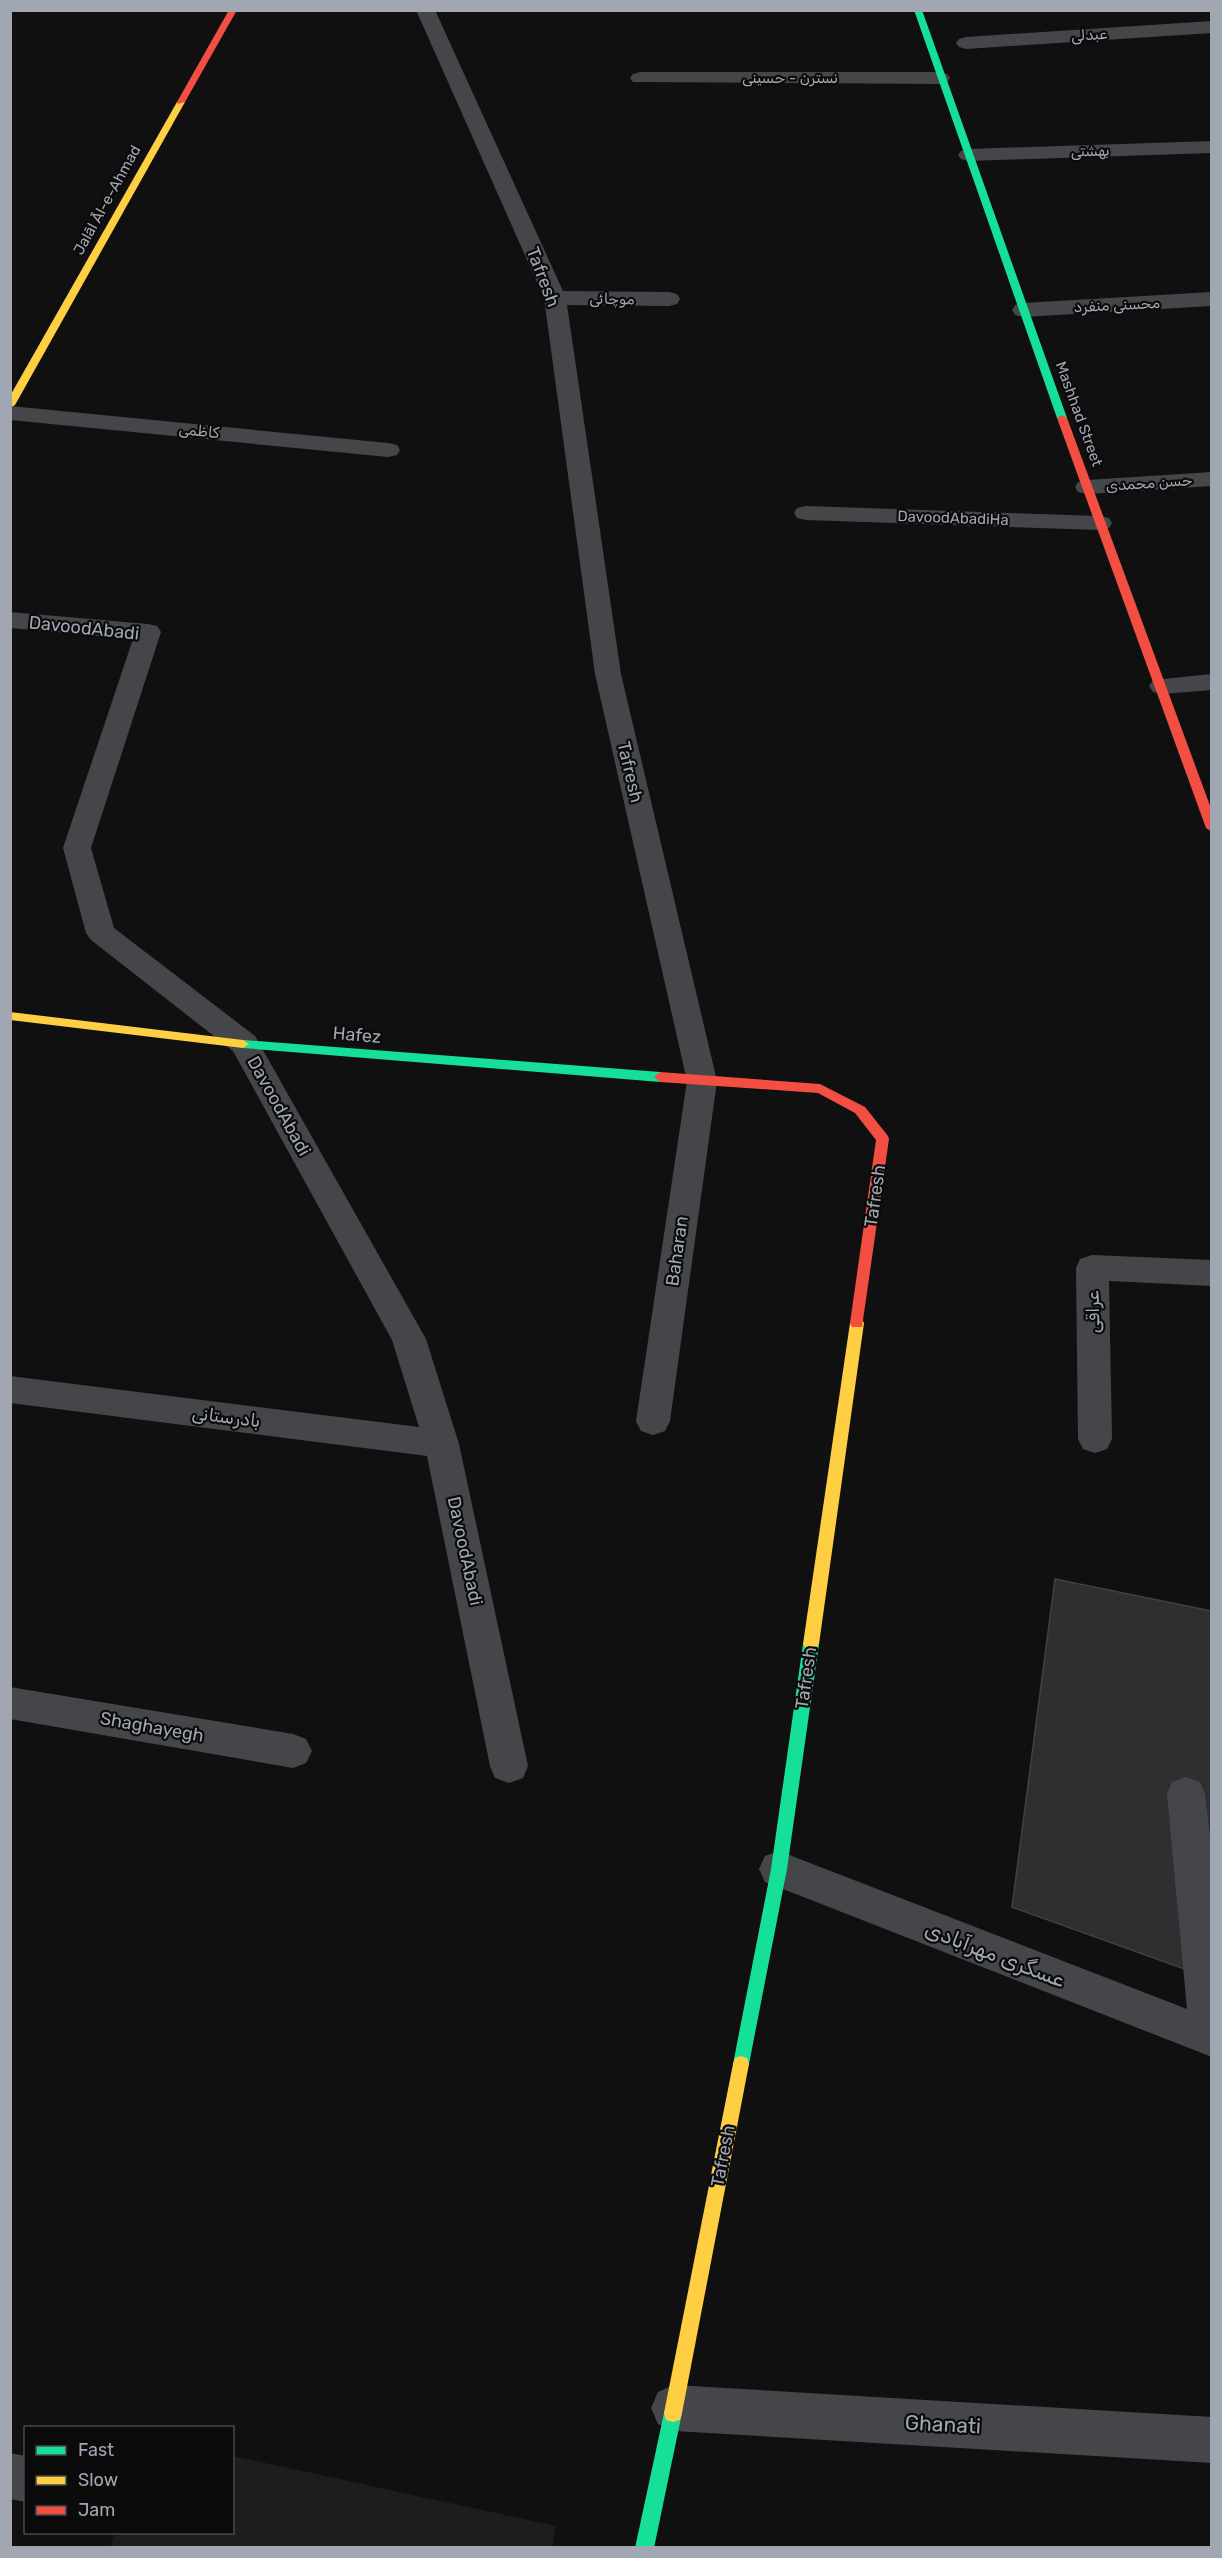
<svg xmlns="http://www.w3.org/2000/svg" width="1222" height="2558" font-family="Rubik,Vazirmatn,sans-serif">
	<rect width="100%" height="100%" fill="#101011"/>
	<polygon fill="#1d1d1f" points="233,2456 556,2526 552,2547 111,2547 114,2533 232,2532"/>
	<polygon fill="#2f2f31" stroke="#3e4145" stroke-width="1.5" points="1055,1579 1212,1611 1212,1979 1012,1907"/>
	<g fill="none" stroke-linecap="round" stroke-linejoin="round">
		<g fill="#444649" fill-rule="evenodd">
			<polygon points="416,10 435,10 563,291 669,292 677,294 680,299 677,304 669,306 567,305 621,674 717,1081 670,1421 665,1431 653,1435 641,1431 636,1421 687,1081 595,674 544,298"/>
			<polygon points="1212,21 1212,33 966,49 959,47 956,43 959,39 966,37"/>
			<polygon points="640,72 940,72 947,74 950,78 947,82 940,84 633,82 630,78 633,74"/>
			<polygon points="1212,141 1212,153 968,161 961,159 958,155 961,151 968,149"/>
			<polygon points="1212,292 1212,306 1023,317 1015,315 1012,310 1015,305 1023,303"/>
			<polygon points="10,406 388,443 397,445 400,450 397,455 388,457 10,420"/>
			<polygon points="1212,472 1212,486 1087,494 1078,492 1075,487 1078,482 1087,480"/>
			<polygon points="806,506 1100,516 1109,518 1112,523 1109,528 1100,530 806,520 797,518 794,513 797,508"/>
			<polygon points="10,612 148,624 157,626 161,632 91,848 114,928 255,1036 426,1339 459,1444 528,1766 523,1778 509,1783 495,1778 490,1766 427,1456 10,1403 10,1376 419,1427 392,1340 233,1051 91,940 86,933 63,848 133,639 10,628"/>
			<polygon points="1212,674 1212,690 1162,694 1153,692 1149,686 1153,680"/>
			<polygon points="1092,1255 1212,1260 1212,1286 1109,1281 1112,1439 1107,1449 1095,1453 1083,1449 1078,1439 1076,1268 1080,1259"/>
			<polygon points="10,1687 293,1734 306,1739 312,1751 306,1763 293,1768 10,1719"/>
			<polygon points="1186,1777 1200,1782 1205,1794 1212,1854 1212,2057 765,1882 759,1869 765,1856 779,1851 1187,2009 1167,1794 1172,1782"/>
			<polygon points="674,2385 1212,2417 1212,2463 674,2431 658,2424 651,2408 658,2392"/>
			<polygon points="10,2453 26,2456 26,2502 10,2499"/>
		</g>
		<g fill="#16e098" fill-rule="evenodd">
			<polygon points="914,10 922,10 1067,418 1065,420 1057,418"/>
			<polygon points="243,1040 660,1072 666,1077 660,1082 243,1048 237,1044"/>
			<polygon points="811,1638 816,1639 819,1644 787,1869 749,2064 747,2070 741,2072 735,2070 733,2064 771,1869 803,1644 806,1639"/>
			<polygon points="673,2404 680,2406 682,2413 654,2548 635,2548 664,2413 666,2406"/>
		</g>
		<g fill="#ffcf43" fill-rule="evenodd">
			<polygon points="181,99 185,102 15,405 10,408 10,396 177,102"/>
			<polygon points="10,1012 243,1040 249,1044 243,1048 10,1020"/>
			<polygon points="857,1318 862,1319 864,1323 819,1644 816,1649 811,1650 806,1649 803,1644 850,1323 852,1319"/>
			<polygon points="741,2056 747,2058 749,2064 682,2413 680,2420 673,2422 666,2420 664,2413 733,2064 735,2058"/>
		</g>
		<g fill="#f24e42" fill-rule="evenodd">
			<polygon points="229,10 237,10 185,102 178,104 177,102"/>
			<polygon points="1062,415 1067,418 1212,811 1212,832 1206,828 1057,418"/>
			<polygon points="660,1072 820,1084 865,1107 888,1136 889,1139 862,1327 852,1327 850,1323 876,1140 855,1113 818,1093 660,1082 654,1077"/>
		</g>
	</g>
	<g text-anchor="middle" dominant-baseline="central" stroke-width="4.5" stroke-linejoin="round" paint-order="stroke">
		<g font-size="15" fill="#a0a7b3" stroke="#0b0b0c">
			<text transform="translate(1089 35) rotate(-4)">عبدلی</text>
			<text x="790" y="78">نسترن - حسینی</text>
			<text transform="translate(1090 151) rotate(-2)">بهشتی</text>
			<text transform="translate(107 200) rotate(-61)">Jalāl Āl-e-Ahmad</text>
			<text transform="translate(612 299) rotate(1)">موچائی</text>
			<text transform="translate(1117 305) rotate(-3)">محسنی منفرد</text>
			<text transform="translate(1079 414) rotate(70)">Mashhad Street</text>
			<text transform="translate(199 431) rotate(6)">کاظمی</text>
			<text transform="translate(1149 483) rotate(-4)">حسن محمدی</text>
			<text transform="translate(953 518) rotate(2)">DavoodAbadiHa</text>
		</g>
		<g font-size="18" fill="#a0a7b3" stroke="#0b0b0c">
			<text transform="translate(543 277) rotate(69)">Tafresh</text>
			<text transform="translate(84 628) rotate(6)">DavoodAbadi</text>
			<text transform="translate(630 772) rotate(77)">Tafresh</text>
			<text transform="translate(357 1035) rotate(5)">Hafez</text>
			<text transform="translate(279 1106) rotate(61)">DavoodAbadi</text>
			<text transform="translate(875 1196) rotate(-82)">Tafresh</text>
			<text transform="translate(677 1251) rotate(-82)">Baharan</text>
			<text transform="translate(1093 1312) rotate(-91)">عراقی</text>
			<text transform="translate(226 1417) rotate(7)">بادرستانی</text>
			<text transform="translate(465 1551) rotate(78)">DavoodAbadi</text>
			<text transform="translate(806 1678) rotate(-82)">Tafresh</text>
			<text transform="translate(152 1727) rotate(10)">Shaghayegh</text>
			<text transform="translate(723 2156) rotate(-79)">Tafresh</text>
		</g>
		<g font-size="21" fill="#a0a7b3" stroke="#0b0b0c">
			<text transform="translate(995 1954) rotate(21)">عسگری مهرآبادی</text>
			<text transform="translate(943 2424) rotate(3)">Ghanati</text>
		</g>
	</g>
	<rect width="1222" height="2558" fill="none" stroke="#a0a7b3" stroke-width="24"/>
	<rect x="24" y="2426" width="210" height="108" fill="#0b0b0c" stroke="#47494f" stroke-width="1.5"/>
	<rect x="36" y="2446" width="30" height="9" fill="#16e098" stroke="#47494f" stroke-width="1.5"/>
	<text x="78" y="2456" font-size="18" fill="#a0a7b3">Fast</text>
	<rect x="36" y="2476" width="30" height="9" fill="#ffcf43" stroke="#47494f" stroke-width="1.5"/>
	<text x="78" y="2486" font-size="18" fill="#a0a7b3">Slow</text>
	<rect x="36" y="2506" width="30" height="9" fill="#f24e42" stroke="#47494f" stroke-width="1.5"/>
	<text x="78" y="2516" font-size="18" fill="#a0a7b3">Jam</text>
</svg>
